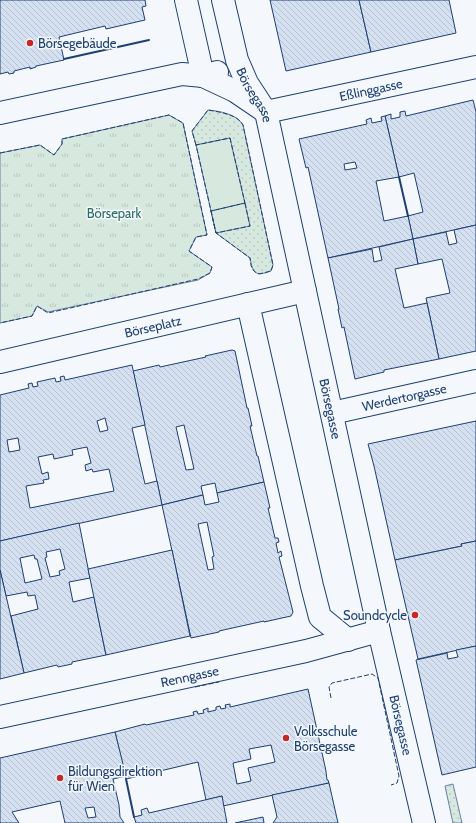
<svg xmlns="http://www.w3.org/2000/svg" width="476" height="823" font-family="Cabin,sans-serif">
	<defs>
		<pattern id="grass-dots" width="8" height="8" patternUnits="userSpaceOnUse"><rect width="8" height="8" fill="#d7e8df"/><path d="M2 2h.1M6 6h.1" fill="none" stroke="#b8c8c3" stroke-width="1.8" stroke-linecap="round"/></pattern>
		<pattern id="park-tufts" width="24" height="20" patternUnits="userSpaceOnUse"><rect width="24" height="20" fill="#d7e8df"/><path d="M3 7l-1-3M5 7V3M7 7l1-3M15 17l-1-3M17 17v-4M19 17l1-3" fill="none" stroke="#b8c8c3"/></pattern>
		<pattern id="building-back-hatch" width="6" height="6" patternUnits="userSpaceOnUse"><rect width="6" height="6" fill="#d5e0f0"/><path d="M-1 5l2 2M0 0l6 6M5-1l2 2" fill="none" stroke="#b6c1d1"/></pattern>
	</defs>
	<rect width="100%" height="100%" fill="#f4f7fb"/>
	<g fill="url(#grass-dots)" stroke="#687fa3">
		<path d="M208,110C219,111 237,114 243,125L273,265L271,271C255,277 253,273 250,258L216,233L211,211L230,138L196,145L192,131Z"/>
		<polygon points="453,784 462,823 453,823 445,786"/>
	</g>
	<polygon fill="url(#park-tufts)" stroke="#687fa3" points="169,115 183,123 207,235 196,237 189,251 212,267 210,273 198,280 48,312 37,306 32,316 0,323 0,153 40,145 54,155 62,144 62,139"/>
	<polygon fill="#d7e8df" stroke="#687fa3" points="230,138 250,226 216,233 196,145"/>
	<g fill="url(#building-back-hatch)" stroke="#1d3f73" fill-rule="evenodd">
		<polygon points="0,0 145,0 146,6 142,7 145,20 106,29 105,26 59,37 64,60 36,66 36,67 30,69 30,67 14,71 14,73 9,74 8,72 0,74"/>
		<polygon points="270,0 359,0 371,52 286,71"/>
		<polygon points="359,0 449,0 456,33 371,52"/>
		<polygon points="473,100 476,112 476,225 413,239 408,216 423,212 414,173 399,177 385,116 391,114 391,119 400,117 400,112 405,111 406,116"/>
		<path d="M385,116L399,177L376,181L384,221L408,216L413,239L328,258L308,167L306,168L299,139L367,124L366,120L371,118L372,123L382,121L381,117ZM355,162L357,168L345,170L344,164Z"/>
		<polygon points="476,225 476,351 439,359 426,298 450,293 442,259 418,264 413,239 446,232 449,245 457,243 454,230"/>
		<polygon points="413,239 418,264 395,269 404,308 427,303 439,359 384,370 384,372 355,379 344,327 342,328 338,309 339,309 328,258 372,249 374,262 382,260 379,247"/>
		<path d="M232,350L235,351L247,408H248L252,426H250L257,456H258L264,482L217,493L215,483L201,486L203,495L162,505L133,371L159,365L160,367L206,357L205,356ZM184,425L194,469L186,470L176,427Z"/>
		<path d="M132,365L145,425L132,428L145,484L157,481L162,505L0,541V395L29,388L28,384L32,383L33,387L38,386L37,382L55,378L56,382L61,381L60,377L64,376L65,380ZM105,418L108,430L100,432L97,421ZM18,438L20,450L9,452L7,440ZM87,447L91,463L85,465L86,471L92,469L93,472L109,469L114,491L30,508L26,486L44,483L43,480L49,479L48,472L42,474L38,457L53,454L54,459L73,455L72,450Z"/>
		<polygon points="476,421 476,541 461,544 462,546 395,560 374,466 368,444"/>
		<path d="M264,482L270,508H268L275,538H278L279,542L276,543L278,553L281,551L282,556L279,557L293,612L291,616L264,622V621L219,631V632L191,638L162,505L203,495L205,505L219,502L217,493ZM207,522L214,556L212,557L214,569L208,570L198,524Z"/>
		<path d="M79,523L90,578L69,582L73,602L94,597L106,655L72,662V664L58,667L57,665L24,673L11,616L38,609L35,595L28,596L27,592L6,596L0,570V541ZM60,549L65,569L59,571L60,575L50,577L45,558L47,557L46,552ZM34,555L35,559H37L42,579L25,583L20,558Z"/>
		<polygon points="476,541 476,646 418,659 395,560 462,546 461,544"/>
		<polygon points="172,550 190,636 106,655 88,569"/>
		<polygon points="0,570 24,673 0,679"/>
		<polygon points="476,646 476,767 442,775 416,660 447,653 448,659 458,657 456,650"/>
		<path d="M308,689L326,771V772L327,780H328L329,783L223,806L222,796L206,800L198,762L126,779L115,732L145,724L146,725L194,715L193,712L197,711L198,714L204,713L203,710L208,708V712L216,710V707L220,706L221,709L226,708L225,705L230,704V707ZM271,745L275,762L248,768L251,781L237,784L233,763L251,759L249,749Z"/>
		<path d="M115,732L126,776L113,779L119,805L120,817L124,823H65L60,801L12,812L19,823H0V758ZM94,807L96,817L88,818L85,808Z"/>
		<polygon points="329,783 338,823 273,823 277,817 272,795"/>
		<polygon points="222,796 227,823 136,823 134,817 142,815 141,810 147,808 149,813"/>
		<polygon points="263,817 264,823 235,823"/>
	</g>
	<g fill="none" stroke-linecap="round" stroke-linejoin="round">
		<defs>
			<g id="minor">
				<polyline points="186,0 203,76"/>
				<path id="s1" d="M223,0L237,60L247,83L266,112L379,631L424,823"/>
				<path id="s2" d="M203,76L235,91L266,112L476,67"/>
				<polyline points="0,113 182,74 203,76 217,72"/>
				<polyline points="248,304 312,586 320,617 348,640"/>
				<path id="s3" d="M0,362L305,291"/>
				<path id="s4" d="M332,413L476,381"/>
				<path id="s5" d="M0,717L306,651L379,631"/>
			</g>
		</defs>
		<use href="#minor" stroke="#1d3f73" stroke-width="24"/>
		<use href="#minor" stroke="#f4f7fb" stroke-width="22"/>
		<g stroke="#1d3f73" stroke-width="1" stroke-dasharray="5 2" stroke-linecap="butt">
			<polygon points="230,138 245,203 211,211 196,145"/>
			<path d="M196,145L192,131L208,110C219,112 237,114 243,125L273,265L271,271L259,274C251,271 251,266 250,258L216,233L211,211"/>
			<polyline points="0,153 40,145 54,155 62,144 62,139 169,115 183,123 207,235 196,237 189,251 212,267 210,273 198,279 48,313 37,306 32,316 0,323"/>
			<polygon points="245,203 250,226 216,233 211,211"/>
			<polyline points="195,687 219,682"/>
			<polyline points="331,698 329,687 332,683 372,674 378,678 399,776 397,783 391,785"/>
		</g>
		<g stroke="#1d3f73" stroke-width="2">
			<polyline points="64,59 149,40"/>
			<polyline points="399,177 408,216"/>
			<polyline points="126,779 134,817"/>
		</g>
	</g>
	<g fill="#c62828" stroke="#f4f7fb" stroke-width="1.5">
		<circle cx="30" cy="43" r="4"/>
		<circle cx="415" cy="615" r="4"/>
		<circle cx="286" cy="738" r="4"/>
		<circle cx="60" cy="778" r="4"/>
	</g>
	<g text-anchor="middle" dominant-baseline="central" stroke-width="3" stroke-linejoin="round" paint-order="stroke">
		<g font-size="13" fill="#1d3f73" stroke="#f4f7fb" text-anchor="start">
			<text x="38" y="43">Börsegebäude</text>
			<text x="407" y="615" text-anchor="end">Soundcycle</text>
			<text x="294" y="731">Volksschule<tspan x="294" dy="15">Börsegasse</tspan></text>
			<text x="68" y="771">Bildungsdirektion<tspan x="68" dy="15">für Wien</tspan></text>
		</g>
		<g font-size="13" fill="#1d3f73" stroke="#f4f7fb">
			<text stroke="none"><textPath href="#s2" startOffset="180">Eßlinggasse</textPath></text>
			<text stroke="none"><textPath href="#s1" startOffset="101">Börsegasse</textPath></text>
			<text stroke="none"><textPath href="#s3" startOffset="157">Börseplatz</textPath></text>
			<text stroke="none"><textPath href="#s4" startOffset="74">Werdertorgasse</textPath></text>
			<text stroke="none"><textPath href="#s1" startOffset="425">Börsegasse</textPath></text>
			<text stroke="none"><textPath href="#s5" startOffset="194">Renngasse</textPath></text>
			<text stroke="none"><textPath href="#s1" startOffset="749">Börsegasse</textPath></text>
		</g>
		<g font-size="13" fill="#2c6c60" stroke="#f4f7fb">
			<text x="114" y="213">Börsepark</text>
		</g>
	</g>
</svg>
